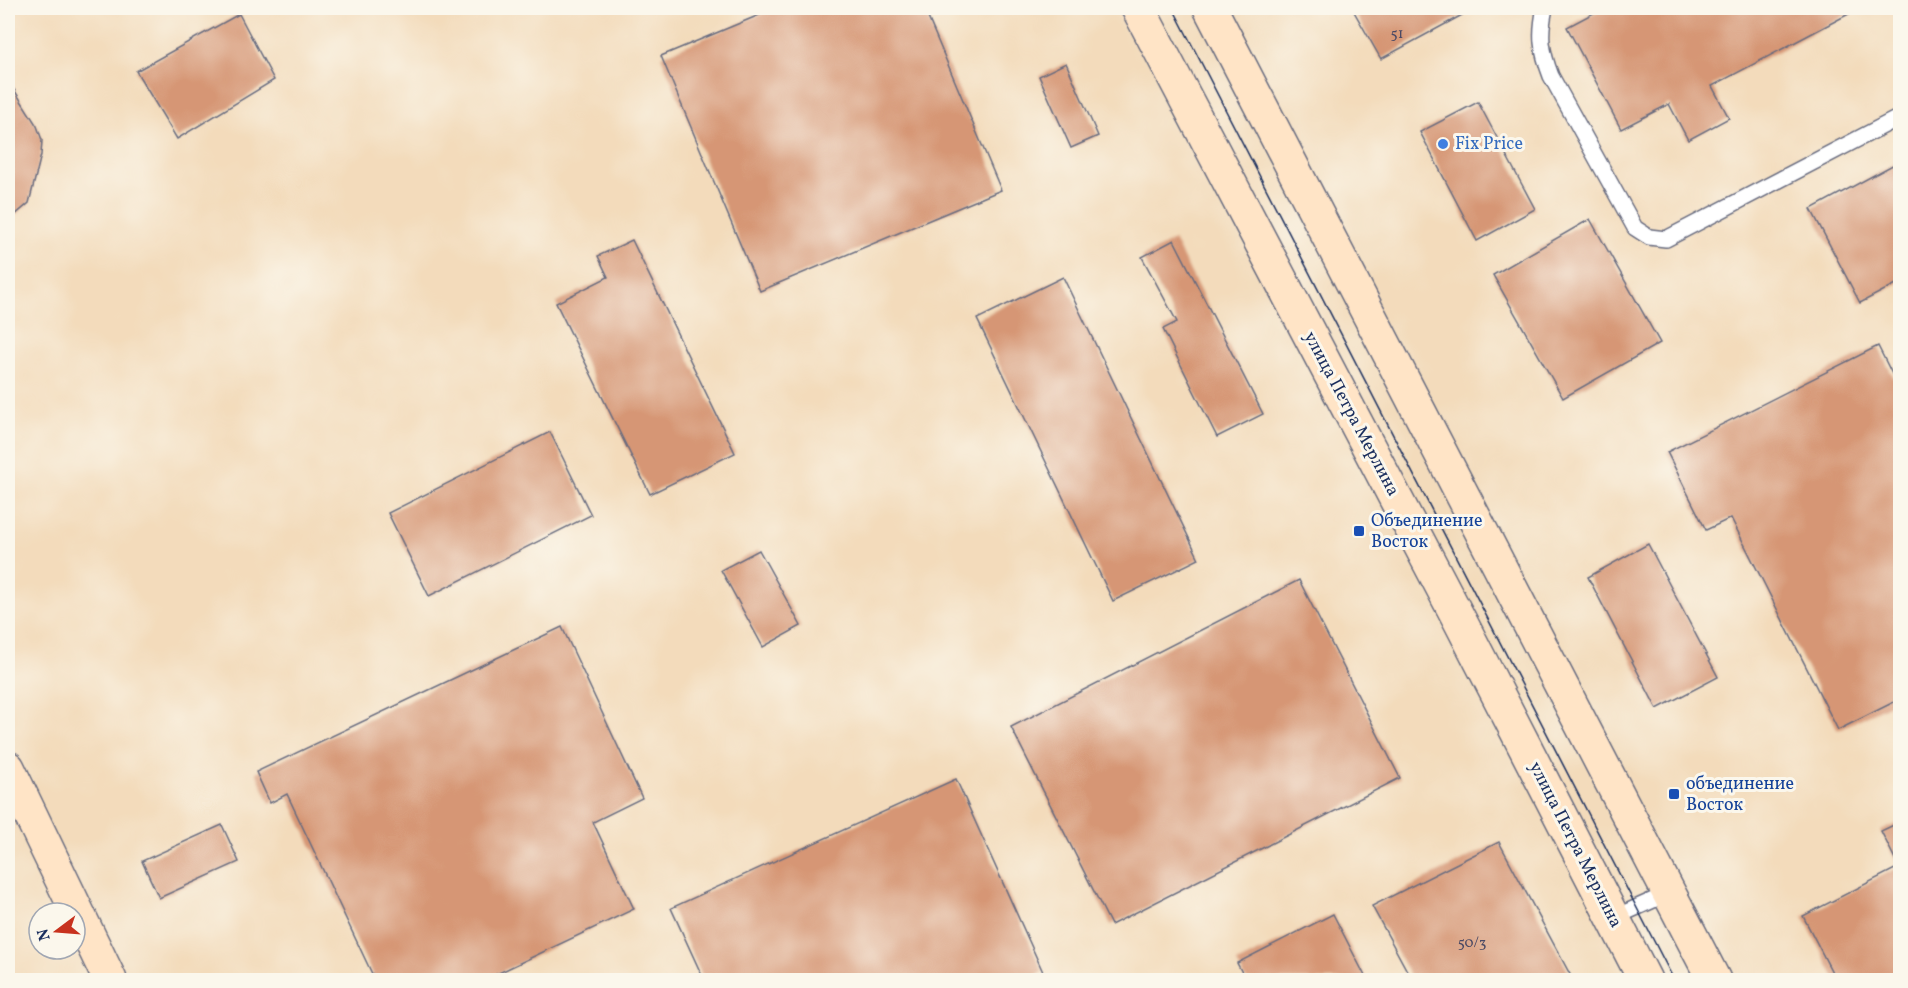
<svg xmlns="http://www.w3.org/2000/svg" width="1908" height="988" font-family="Vollkorn,serif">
	<rect width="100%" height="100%" fill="#fbf7ec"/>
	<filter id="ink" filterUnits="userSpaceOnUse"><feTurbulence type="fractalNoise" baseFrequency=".0167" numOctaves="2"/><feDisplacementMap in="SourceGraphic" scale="12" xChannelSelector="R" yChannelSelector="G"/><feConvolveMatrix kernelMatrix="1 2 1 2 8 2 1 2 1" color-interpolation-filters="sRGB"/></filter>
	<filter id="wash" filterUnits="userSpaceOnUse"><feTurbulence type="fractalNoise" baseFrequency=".008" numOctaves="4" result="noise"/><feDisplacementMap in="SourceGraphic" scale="24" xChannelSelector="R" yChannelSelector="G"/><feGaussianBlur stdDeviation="1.35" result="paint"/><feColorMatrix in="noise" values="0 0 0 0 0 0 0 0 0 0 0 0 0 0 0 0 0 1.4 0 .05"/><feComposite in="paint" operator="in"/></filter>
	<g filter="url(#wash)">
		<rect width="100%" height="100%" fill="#f3dbbb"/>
		<g id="blocks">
			<g fill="#d69675">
				<polygon points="776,8 924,8 1001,190 760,291 661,56"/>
				<polygon points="1352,8 1475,8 1381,59"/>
				<polygon points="1603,8 1860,8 1712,86 1729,118 1688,140 1669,104 1621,129 1567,27"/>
				<polygon points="239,14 274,80 177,139 136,71"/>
				<polygon points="1066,63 1098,136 1071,148 1039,76"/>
				<polygon points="8,80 37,126 42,140 41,155 29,203 8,221"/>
				<polygon points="1478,102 1535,209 1477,241 1420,132"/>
				<polygon points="1900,161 1900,282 1860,303 1811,209"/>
				<polygon points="1590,219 1660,343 1563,398 1493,275"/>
				<polygon points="632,240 735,453 650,494 556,303 608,277 598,256"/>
				<polygon points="1174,240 1263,414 1217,437 1163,329 1177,322 1142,257"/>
				<polygon points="1063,277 1199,559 1113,601 977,319"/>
				<polygon points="1878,346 1900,390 1900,699 1838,730 1731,518 1706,530 1667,452"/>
				<polygon points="550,432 591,515 429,596 388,513"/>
				<polygon points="1648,544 1718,677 1657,709 1588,577"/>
				<polygon points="759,550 801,626 763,647 721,570"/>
				<polygon points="1299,580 1400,778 1111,925 1011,727"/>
				<polygon points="562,627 642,798 593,822 634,909 484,980 375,980 287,794 270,803 256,772"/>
				<polygon points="956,779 1043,972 1025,980 704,980 671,908"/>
				<polygon points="1900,822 1900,980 1836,980 1803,916 1899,867 1881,831"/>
				<polygon points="222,825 239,862 159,898 142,861"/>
				<polygon points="1499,842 1573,980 1412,980 1372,906"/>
				<polygon points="1333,914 1367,980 1246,980 1237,963"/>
			</g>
		</g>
	</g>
	<g filter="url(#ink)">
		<use href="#blocks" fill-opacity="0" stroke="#676b7f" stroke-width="1.5"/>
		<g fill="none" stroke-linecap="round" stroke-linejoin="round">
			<defs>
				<g id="lane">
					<path d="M1545,8C1539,35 1541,50 1551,76L1635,228L1649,237L1666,239L1900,117"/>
					<polyline points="1613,918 1669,893"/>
				</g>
				<g id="secondary">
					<polyline points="1138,8 1459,619 1645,980"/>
					<polyline points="1210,8 1714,980"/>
					<polyline points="8,768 110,980"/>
				</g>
			</defs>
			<use href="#lane" stroke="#676b7f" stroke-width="18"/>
			<use href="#secondary" stroke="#676b7f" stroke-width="36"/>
			<use href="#lane" stroke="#fff" stroke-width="15"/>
			<use href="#secondary" stroke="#ffe4c6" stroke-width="33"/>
			<polyline stroke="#1b2f5e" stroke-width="1.5" points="1173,8 1674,980"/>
		</g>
	</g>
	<circle fill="#3f7fe0" stroke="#fbf7ec" stroke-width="2" cx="1443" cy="144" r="6"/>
	<g fill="#1a4fb4" stroke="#fbf7ec" stroke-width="2">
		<rect x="1353" y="525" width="12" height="12" rx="3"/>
		<rect x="1668" y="788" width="12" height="12" rx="3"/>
	</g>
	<g text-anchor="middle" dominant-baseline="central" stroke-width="6" stroke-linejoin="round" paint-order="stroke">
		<g font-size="15" fill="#4a4964">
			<text x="1397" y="34">51</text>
			<text x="1472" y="943">50/3</text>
		</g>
		<g font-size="18" fill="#366cbe" stroke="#fbf7ec" text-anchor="start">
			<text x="1455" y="144">Fix Price</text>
		</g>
		<g font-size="18" fill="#1b2f5e" stroke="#fbf7ec">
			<text transform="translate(1351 414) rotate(62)">улица Петра Мерлина</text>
			<text transform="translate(1575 845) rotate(63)">улица Петра Мерлина</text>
		</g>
		<g font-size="18" fill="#164399" stroke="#fbf7ec" text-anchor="start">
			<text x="1371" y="521">Объединение<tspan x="1371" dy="21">Восток</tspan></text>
			<text x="1686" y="784">объединение<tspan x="1686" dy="21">Восток</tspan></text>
		</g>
	</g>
	<rect width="1908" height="988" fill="none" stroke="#fbf7ec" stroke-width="30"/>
	<g transform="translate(57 931) rotate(254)"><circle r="28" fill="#fbf7ec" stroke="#a1a7b3" stroke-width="1.5"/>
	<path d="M0-4.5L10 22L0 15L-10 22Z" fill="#c8321e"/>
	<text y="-9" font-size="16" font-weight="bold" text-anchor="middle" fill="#1b2f5e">N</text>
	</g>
</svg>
